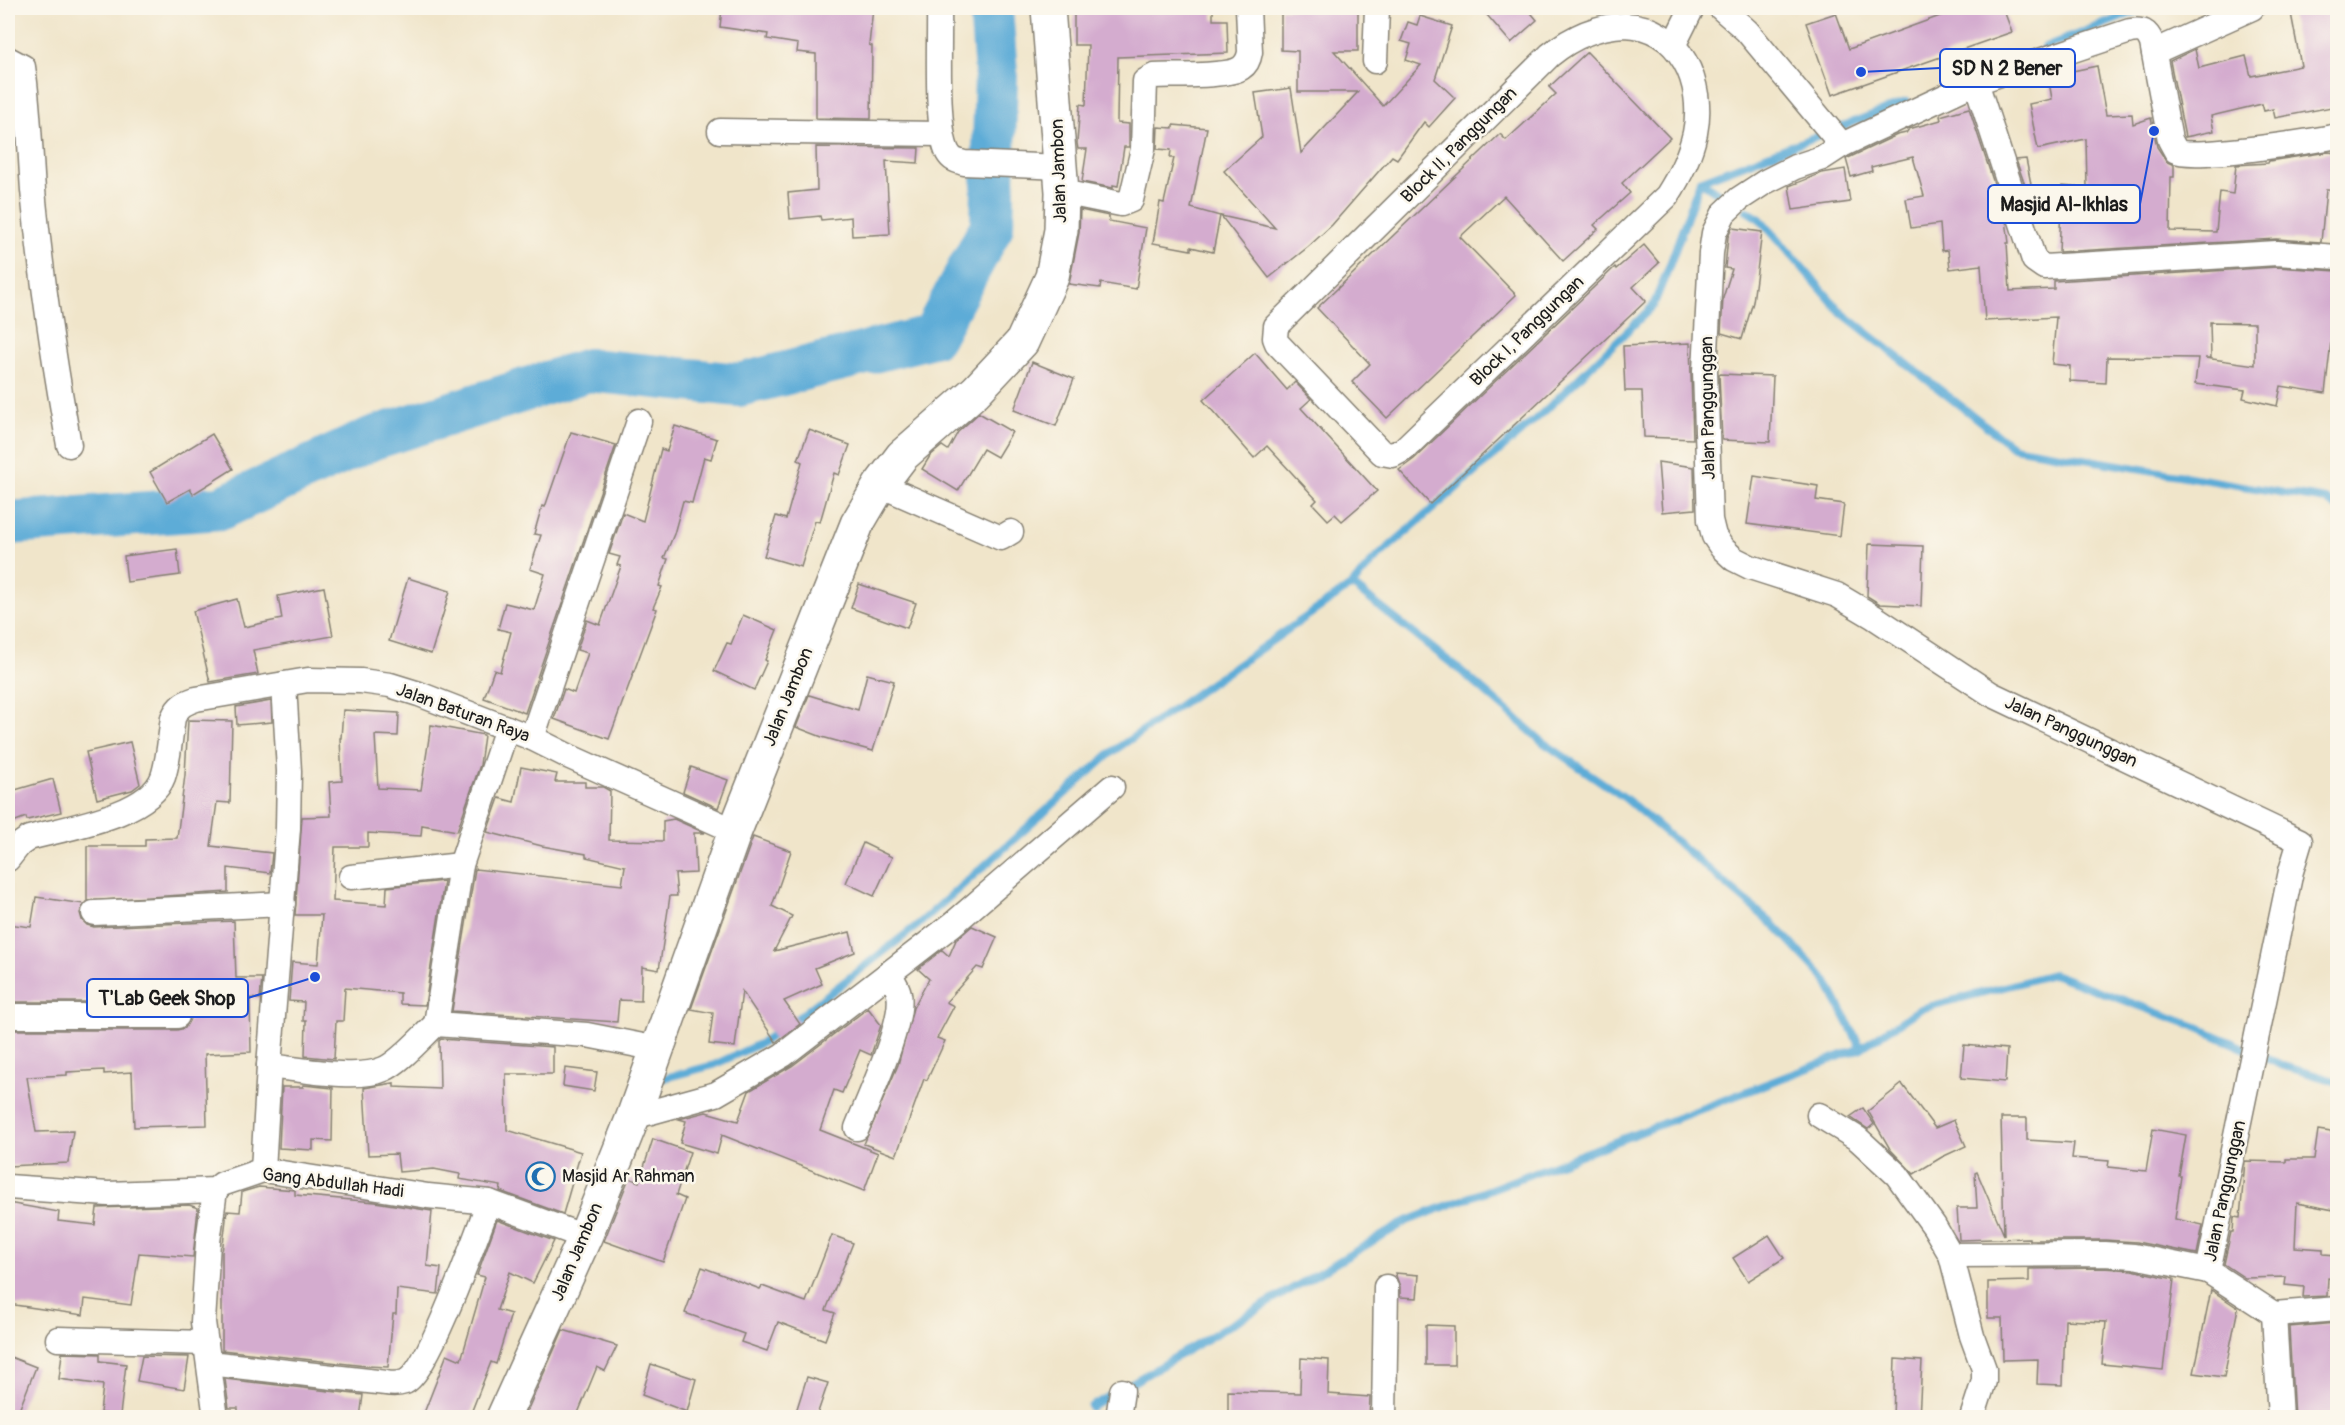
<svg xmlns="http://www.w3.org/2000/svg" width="2345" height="1425" font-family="Pangolin,sans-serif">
	<rect width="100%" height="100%" fill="#fbf7ec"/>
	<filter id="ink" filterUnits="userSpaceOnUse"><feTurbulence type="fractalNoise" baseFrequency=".0167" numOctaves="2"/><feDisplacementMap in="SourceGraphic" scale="12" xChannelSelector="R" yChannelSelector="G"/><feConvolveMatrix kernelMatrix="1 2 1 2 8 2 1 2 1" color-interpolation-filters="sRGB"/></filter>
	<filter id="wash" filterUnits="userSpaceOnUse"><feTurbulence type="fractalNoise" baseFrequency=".008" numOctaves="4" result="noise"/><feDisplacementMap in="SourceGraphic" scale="24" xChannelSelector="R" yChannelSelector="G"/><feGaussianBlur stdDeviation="1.35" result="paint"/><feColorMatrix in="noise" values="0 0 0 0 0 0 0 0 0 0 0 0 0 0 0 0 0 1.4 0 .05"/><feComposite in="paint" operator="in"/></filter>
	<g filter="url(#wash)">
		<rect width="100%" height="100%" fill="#f0e5ca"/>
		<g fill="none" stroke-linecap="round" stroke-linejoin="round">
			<g stroke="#5dacd7" stroke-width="8">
				<polyline points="2045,47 2145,8"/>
				<polyline points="1700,181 1906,102"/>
				<polyline points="1700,181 1721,195"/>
				<polyline points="1747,211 1760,219 1842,313 2013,447 2326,500 2338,508"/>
				<polyline points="790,1024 919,924 1112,752 1352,585 1374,560 1546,410 1653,306 1669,267 1700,181"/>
				<polyline points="1861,1048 1920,1009 2053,974 2194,1026 2284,1066 2338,1082"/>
				<polyline points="657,1080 714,1065 761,1043 780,1030"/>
				<polyline points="1091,1407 1407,1221 1861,1048 1826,980 1775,926 1625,798 1544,743 1460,670 1352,585"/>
			</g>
			<polyline stroke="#5dacd7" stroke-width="44" points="8,523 221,508 373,438 588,370 739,385 933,336 992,226 996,73 991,8"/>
		</g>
		<g id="blocks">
			<g fill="#d4accf" fill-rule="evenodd">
				<polygon points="722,8 745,8 782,12 782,8 873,8 869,45 872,46 871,119 816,118 816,54 797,52 798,44 767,39 768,34 720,27"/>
				<polygon points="1074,8 1213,8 1213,20 1227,20 1228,53 1118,57 1117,123 1129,124 1129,147 1124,147 1118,186 1113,185 1113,188 1082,182 1087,149 1078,149 1077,143 1080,104 1086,105 1088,45 1074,45"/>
				<polygon points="1481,8 1527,8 1537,20 1511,43"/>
				<polygon points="1962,8 2003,8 2012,32 1832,95 1806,23 1836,13 1849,49"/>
				<polygon points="2290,8 2337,8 2337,106 2275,118 2273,109 2264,111 2262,104 2211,116 2214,131 2185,137 2170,61 2195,49 2199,68 2246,56 2251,76 2301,66"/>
				<polygon points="1281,9 1358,9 1358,51 1334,51 1383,106 1421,65 1406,60 1411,44 1401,41 1408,22 1417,25 1420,16 1452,26 1435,79 1455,98 1429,127 1424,122 1397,159 1392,156 1332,225 1308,247 1269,278 1221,216 1275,228 1224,171 1262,137 1255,93 1291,88 1301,153 1358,92 1298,92 1298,51 1281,50"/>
				<polygon points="1587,52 1670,138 1622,183 1630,193 1594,225 1598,229 1563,261 1504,196 1460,237 1516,295 1387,418 1352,382 1370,364 1317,308 1500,134 1506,140 1556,94 1549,87"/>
				<polygon points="2097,66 2106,115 2132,114 2133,124 2151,118 2157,147 2167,162 2174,165 2174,177 2171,177 2170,231 2216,232 2220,192 2233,194 2236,165 2268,163 2269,161 2328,152 2337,153 2337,190 2326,190 2321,242 2276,239 2059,252 2062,186 2087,188 2086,139 2038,149 2029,104 2052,99 2048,76"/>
				<path d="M1969,108L2006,220L2009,243H2007L2010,291L2054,289V281L2277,267L2337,271V316H2334L2325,393L2281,386L2277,406L2243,398L2245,390L2195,384L2198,358L2107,357L2106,383L2070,381V366L2052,364L2056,317L1985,321L1981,265L1950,269L1948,250L1942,251L1940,224L1911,228L1906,199L1924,196L1913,157L1871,167L1872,171L1851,177L1846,159L1897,135L1906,133L1909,129L1941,120L1940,116ZM2210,322L2255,323V365L2205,358H2211Z"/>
				<polygon points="1173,125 1207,128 1191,208 1220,216 1213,252 1191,247 1191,250 1153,243 1160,202 1164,203 1174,158 1170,158 1171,150 1157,149 1158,127 1173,128"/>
				<polygon points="816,147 919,148 918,163 886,161 890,234 852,236 851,217 821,220 820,216 790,219 788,193 817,190"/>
				<polygon points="2026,159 2031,184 2025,185 2016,160"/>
				<polygon points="1845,169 1850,202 1793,210 1789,186 1822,173"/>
				<polygon points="1080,210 1109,216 1109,221 1146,228 1136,289 1101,283 1100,288 1069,284 1079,233"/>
				<polygon points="1732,228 1762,232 1753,302 1742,339 1721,333 1723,298 1732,269 1725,268 1728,237"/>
				<polygon points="1644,245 1659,263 1633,287 1646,301 1430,504 1399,470 1414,459 1615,267 1616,269"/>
				<polygon points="1690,343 1693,439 1644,437 1642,391 1625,391 1623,346"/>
				<polygon points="1255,353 1287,390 1295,382 1311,399 1301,408 1377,491 1342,521 1335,514 1328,520 1313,504 1317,500 1267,446 1254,458 1203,400"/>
				<polygon points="1032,362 1074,379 1056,426 1014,410"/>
				<polygon points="1719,374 1773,376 1770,442 1722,440"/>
				<polygon points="979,413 1012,432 997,457 983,449 958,491 922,469 930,456 942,446 948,450 958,432"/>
				<polygon points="675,426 717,439 711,459 704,457 692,503 683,501 674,534 664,558 668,559 659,586 662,587 653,608 657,609 609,739 554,719 564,689 574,693 588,653 577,650 587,620 600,625 621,566 617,565 620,557 609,554 623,513 643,521 661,449 667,451"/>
				<polygon points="809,430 850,445 839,475 834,473 820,522 815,521 801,567 764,556 776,516 786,519 802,462 798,460"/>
				<polygon points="571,432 616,445 525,713 484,698 494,670 500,672 511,632 498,629 505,603 534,610 545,574 530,569 541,535 534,534 542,506 545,507"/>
				<polygon points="212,434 233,469 193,494 190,489 167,502 150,472"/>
				<polygon points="1658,462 1694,467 1695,509 1662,512"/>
				<polygon points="1754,476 1818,486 1816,500 1844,504 1840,536 1747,524"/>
				<polygon points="1869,544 1923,546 1921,606 1880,604 1867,596"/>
				<polygon points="177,549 180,575 127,582 124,556"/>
				<polygon points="408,578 450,591 431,654 389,641"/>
				<polygon points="859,584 916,603 907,628 851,608"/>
				<polygon points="324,587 333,636 253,650 258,674 210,682 193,611 237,599 244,627 282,619 278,596"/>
				<polygon points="743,615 777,630 765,660 767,661 754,690 714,671 727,643 731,644"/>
				<polygon points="867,674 894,681 873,751 822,737 796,727 809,695 858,710"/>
				<polygon points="271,701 272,722 237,725 236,707"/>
				<polygon points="343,710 399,713 398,736 375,735 378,788 421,790 431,725 484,735 480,765 457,831 422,825 421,836 368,833 368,847 335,847 333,901 386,905 387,887 444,881 425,1005 400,1004 400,993 345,988 343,1021 336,1021 334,1059 305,1056 306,1021 303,1021 304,1002 289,1001 292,962 318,964 322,915 295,915 302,817 331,816 329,782 342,781 340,738 341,738"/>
				<polygon points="188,720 232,721 230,803 217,802 211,846 272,853 270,873 228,868 228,892 87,901 87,846 145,846 145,839 177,838 185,775"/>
				<polygon points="130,742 140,784 132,790 97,799 86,752"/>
				<polygon points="521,767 557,774 555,782 585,782 585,787 603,787 610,791 609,840 663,841 663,821 674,819 705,833 694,833 696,873 675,874 677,896 670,896 659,970 642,967 641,1001 619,1000 617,1022 452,1011 475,869 622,885 625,866 586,857 586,854 542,846 487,832 499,798 514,802"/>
				<polygon points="691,767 728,780 718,808 683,792"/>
				<polygon points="53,779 61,812 27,820 26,817 8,824 8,792"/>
				<polygon points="753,837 791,851 772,906 792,916 774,951 850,932 855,952 815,968 822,984 784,1001 800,1024 776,1042 742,991 735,1047 709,1044 713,1013 691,1009"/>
				<polygon points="863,843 892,857 874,896 846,883"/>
				<polygon points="36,897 84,904 80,913 82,920 87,925 94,927 234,921 236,978 262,978 260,999 250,998 251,1052 205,1054 207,1125 134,1127 132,1072 104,1074 104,1070 67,1072 67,1075 27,1077 36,1132 73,1131 68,1163 8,1166 8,1030 177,1030 185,1028 191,1017 189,1008 184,1003 177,1002 8,1002 8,924 31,927"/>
				<polygon points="972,926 997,937 983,969 977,967 946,1002 954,1006 937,1038 945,1041 927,1080 924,1079 896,1156 864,1144 898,1065 913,1008 929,979 918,969 942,950 949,956 956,940"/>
				<polygon points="868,1008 881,1025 871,1055 860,1050 842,1093 834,1090 820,1130 878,1153 864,1191 722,1135 717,1154 680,1143 686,1121 679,1119 706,1112 738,1121 749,1091 792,1066"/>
				<polygon points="441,1039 553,1047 553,1074 506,1074 507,1130 581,1152 563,1214 500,1191 501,1186 459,1179 460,1174 434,1169 399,1172 397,1154 368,1155 364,1088 394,1083 394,1087 440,1089 439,1041"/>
				<polygon points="1964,1045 2007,1049 2005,1082 1961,1078"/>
				<polygon points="565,1068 597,1072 594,1091 563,1086"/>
				<polygon points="1902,1084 1935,1128 1954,1120 1966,1146 1942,1157 1914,1174 1890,1149 1868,1111"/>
				<polygon points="303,1085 333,1088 332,1141 313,1140 313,1150 279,1148 282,1087 303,1087"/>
				<polygon points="1863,1108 1874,1124 1868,1129 1850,1117"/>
				<polygon points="2001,1118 2027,1118 2027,1140 2074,1143 2072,1158 2109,1161 2108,1167 2146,1171 2153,1129 2186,1135 2179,1176 2181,1176 2175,1219 2203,1225 2197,1254 2137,1242 2105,1240 2029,1240 2029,1238 1959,1240 1957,1208 1977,1208 1975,1173 1977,1172 2004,1235"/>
				<polygon points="2318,1130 2337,1133 2337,1189 2334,1210 2297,1203 2295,1247 2323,1249 2323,1254 2337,1255 2337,1279 2328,1278 2327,1296 2303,1297 2304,1287 2285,1285 2286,1277 2245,1278 2224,1264 2231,1232 2233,1232 2234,1217 2240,1218 2245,1161 2286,1162 2286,1159 2314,1159"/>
				<polygon points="653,1139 690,1152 676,1195 685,1199 663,1262 604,1241 629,1178 639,1182"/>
				<polygon points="259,1187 295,1190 295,1195 375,1202 432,1211 427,1266 441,1268 438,1294 397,1289 396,1314 393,1314 388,1367 366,1366 222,1350 222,1253 227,1211 240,1212 242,1192"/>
				<polygon points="8,1203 59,1212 58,1221 95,1225 97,1208 189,1205 198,1208 193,1257 139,1253 131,1305 85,1299 83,1315 8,1304"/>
				<polygon points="497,1220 554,1241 533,1283 510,1272 497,1310 511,1314 496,1364 491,1362 469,1418 422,1418 447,1354 461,1360 485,1277 477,1275"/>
				<polygon points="832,1235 853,1243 826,1310 835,1313 825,1340 778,1322 767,1351 741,1342 744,1334 685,1313 702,1267 760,1289 762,1286 806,1302"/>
				<polygon points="1769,1235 1784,1258 1748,1281 1733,1258"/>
				<polygon points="2104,1268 2132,1270 2174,1279 2163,1370 2102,1364 2106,1322 2065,1320 2063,1385 2037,1384 2038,1359 2003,1360 2002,1318 1988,1318 1988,1282 2029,1281 2029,1269"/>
				<polygon points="1395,1273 1419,1275 1417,1298 1400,1297 1400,1287"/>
				<polygon points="2211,1290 2238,1308 2224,1377 2194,1373"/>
				<polygon points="2337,1323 2337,1418 2294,1418 2289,1327"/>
				<polygon points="1426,1325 1454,1326 1454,1365 1426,1365"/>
				<polygon points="563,1330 617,1346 605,1371 597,1367 576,1418 524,1418"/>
				<polygon points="62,1353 100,1354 100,1361 126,1364 120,1415 100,1413 103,1385 59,1379"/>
				<polygon points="8,1356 36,1367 16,1418 8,1418"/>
				<polygon points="142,1356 189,1357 184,1389 137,1381"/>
				<polygon points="1301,1358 1329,1360 1328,1394 1370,1397 1369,1418 1228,1418 1228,1391 1300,1393"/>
				<polygon points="1895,1359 1922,1361 1919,1418 1893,1418"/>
				<polygon points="651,1364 696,1379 687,1412 642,1395"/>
				<polygon points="807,1377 828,1383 816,1418 794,1418"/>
				<polygon points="225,1379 363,1395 360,1418 238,1418 238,1408 229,1408"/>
			</g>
		</g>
	</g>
	<g filter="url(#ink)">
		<use href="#blocks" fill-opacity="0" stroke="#868073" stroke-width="1.5"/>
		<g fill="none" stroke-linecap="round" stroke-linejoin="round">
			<defs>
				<g id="minor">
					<path d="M939,8C940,40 935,129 948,153C952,160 957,161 964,163L1061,167"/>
					<polyline points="1721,8 1747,31 1842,145"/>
					<path d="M1625,25C1681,27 1705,84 1695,133C1690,156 1680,176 1667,196L1404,449L1393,455L1382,453L1277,343L1275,338L1276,326L1550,55C1572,37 1596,26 1625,25Z"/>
					<polyline points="1674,44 1692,8"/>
					<polyline points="2154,52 2252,8"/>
					<path d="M8,59L23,67C29,108 30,149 33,190C41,276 54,361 69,445"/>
					<polyline points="1375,61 1377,8"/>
					<polyline points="1976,82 2034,260 2044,267 2277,253 2338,257"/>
					<polyline points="720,131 941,134"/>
					<path d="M1062,192L1121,204L1131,200L1143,149L1145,81L1154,76C1173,75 1228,77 1241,68C1247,64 1249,59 1250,52L1248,8"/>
					<polyline points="880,485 1001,538 1011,532"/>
					<polyline points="532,738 639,421"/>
					<path d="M8,859L19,845L29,838C65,828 149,816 163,777C169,759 170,737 173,718C178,706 184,703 196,699L308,680L361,681L390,685L419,694L532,738L570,757L735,831"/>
					<polyline points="351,877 461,865"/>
					<polyline points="94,913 283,904"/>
					<polyline points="8,1016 177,1016"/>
					<polyline points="436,1024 461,865 507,728"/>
					<path d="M269,1066C298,1069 358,1081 384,1069C399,1063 423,1036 436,1024L587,1035L658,1049"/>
					<polyline points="1819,1115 1858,1139 1897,1175 1934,1226 1951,1255 1972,1336 1984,1369 1984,1381 1972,1418"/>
					<polyline points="633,1117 716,1094 783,1055 953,924 1112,787"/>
					<path d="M857,1128C868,1100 905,1021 899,994C898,987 893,980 889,974"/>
					<polyline points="263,1170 269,1066 288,828 289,771 284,684"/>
					<polyline points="8,1187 108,1194 215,1190 222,1184 263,1170 428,1196 489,1202 585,1237"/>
					<polyline points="215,1190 208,1242 203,1322 216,1418"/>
					<polyline points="1951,1255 2104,1254 2134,1256 2208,1271"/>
					<polyline points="2274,1314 2338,1309"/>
					<polyline points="58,1339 206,1343"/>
					<path d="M209,1363L386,1383C392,1384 399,1384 405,1382C429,1371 477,1233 489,1202"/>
					<polyline points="1118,1418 1122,1391"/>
					<polyline points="1384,1418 1386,1287"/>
					<path d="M2280,1418L2274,1314L2208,1271L2291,871L2300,841L1991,694L1874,617L1837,595L1750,567L1734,559L1722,548L1714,536L1710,520L1705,371L1711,253L1714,233L1724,213L1739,199L1765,182L1795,167L1822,158L1842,145L1976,82L2130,31C2142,29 2147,31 2152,43L2170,140L2176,151C2193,160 2312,141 2338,136"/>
				</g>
				<polyline id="secondary" points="503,1418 585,1237 633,1117 735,831 857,524 880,485 902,456 976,391 1022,342 1052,277 1061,230 1062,192 1048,8"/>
			</defs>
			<use href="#minor" stroke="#868073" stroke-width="27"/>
			<use href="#secondary" stroke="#868073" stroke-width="36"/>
			<use href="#minor" stroke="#fff" stroke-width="24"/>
			<use href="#secondary" stroke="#fff" stroke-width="33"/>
		</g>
	</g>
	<defs>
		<symbol id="mosque-ring" viewBox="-11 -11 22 22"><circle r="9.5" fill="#fbf7ec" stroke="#1f6fb2" stroke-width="1.5"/><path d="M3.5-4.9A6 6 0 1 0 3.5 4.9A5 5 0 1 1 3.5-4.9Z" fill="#1f6fb2"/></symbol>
	</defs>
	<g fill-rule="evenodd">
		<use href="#mosque-ring" x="524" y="1160" width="33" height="33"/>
	</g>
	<g text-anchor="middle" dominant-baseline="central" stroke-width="5" stroke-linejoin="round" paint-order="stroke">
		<g font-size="18" fill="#1c1c1c" stroke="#fbf7ec">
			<text transform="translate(1459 145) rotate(-45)">Block II, Panggungan</text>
			<text transform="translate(1059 171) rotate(-92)">Jalan Jambon</text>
			<text transform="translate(1527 331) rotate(-44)">Block I, Panggungan</text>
			<text transform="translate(1708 408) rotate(-91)">Jalan Panggunggan</text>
			<text transform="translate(788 697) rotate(-68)">Jalan Jambon</text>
			<text transform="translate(463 713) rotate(20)">Jalan Baturan Raya</text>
			<text transform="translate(2071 732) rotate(25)">Jalan Panggunggan</text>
			<text transform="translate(333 1183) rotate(7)">Gang Abdullah Hadi</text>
			<text transform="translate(2225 1191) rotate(-78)">Jalan Panggunggan</text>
			<text transform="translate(577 1252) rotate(-67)">Jalan Jambon</text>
		</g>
		<g font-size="18" fill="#1c1c1c" stroke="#fbf7ec" text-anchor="start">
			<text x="562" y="1176">Masjid Ar Rahman</text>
		</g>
	</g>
	<path fill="none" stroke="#1d4ed8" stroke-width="2" d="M1861 72L1940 68M2154 131L2140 204M315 977L248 998"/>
	<g fill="#1d4ed8" stroke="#fbf7ec" stroke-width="2">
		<circle cx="1861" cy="72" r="6"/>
		<circle cx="2154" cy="131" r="6"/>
		<circle cx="315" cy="977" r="6"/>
	</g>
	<g fill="#fbf7ec" stroke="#1d4ed8" stroke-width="2">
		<rect x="1940" y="49" width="135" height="38" rx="6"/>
		<rect x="1988" y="185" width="152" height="38" rx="6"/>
		<rect x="87" y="979" width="161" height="38" rx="6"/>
	</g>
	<g font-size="20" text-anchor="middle" font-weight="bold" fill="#1c1c1c">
		<text x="2007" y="75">SD N 2 Bener</text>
		<text x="2064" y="211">Masjid Al-Ikhlas</text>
		<text x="167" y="1005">T'Lab Geek Shop</text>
	</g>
	<rect width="2345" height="1425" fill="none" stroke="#fbf7ec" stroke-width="30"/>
</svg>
